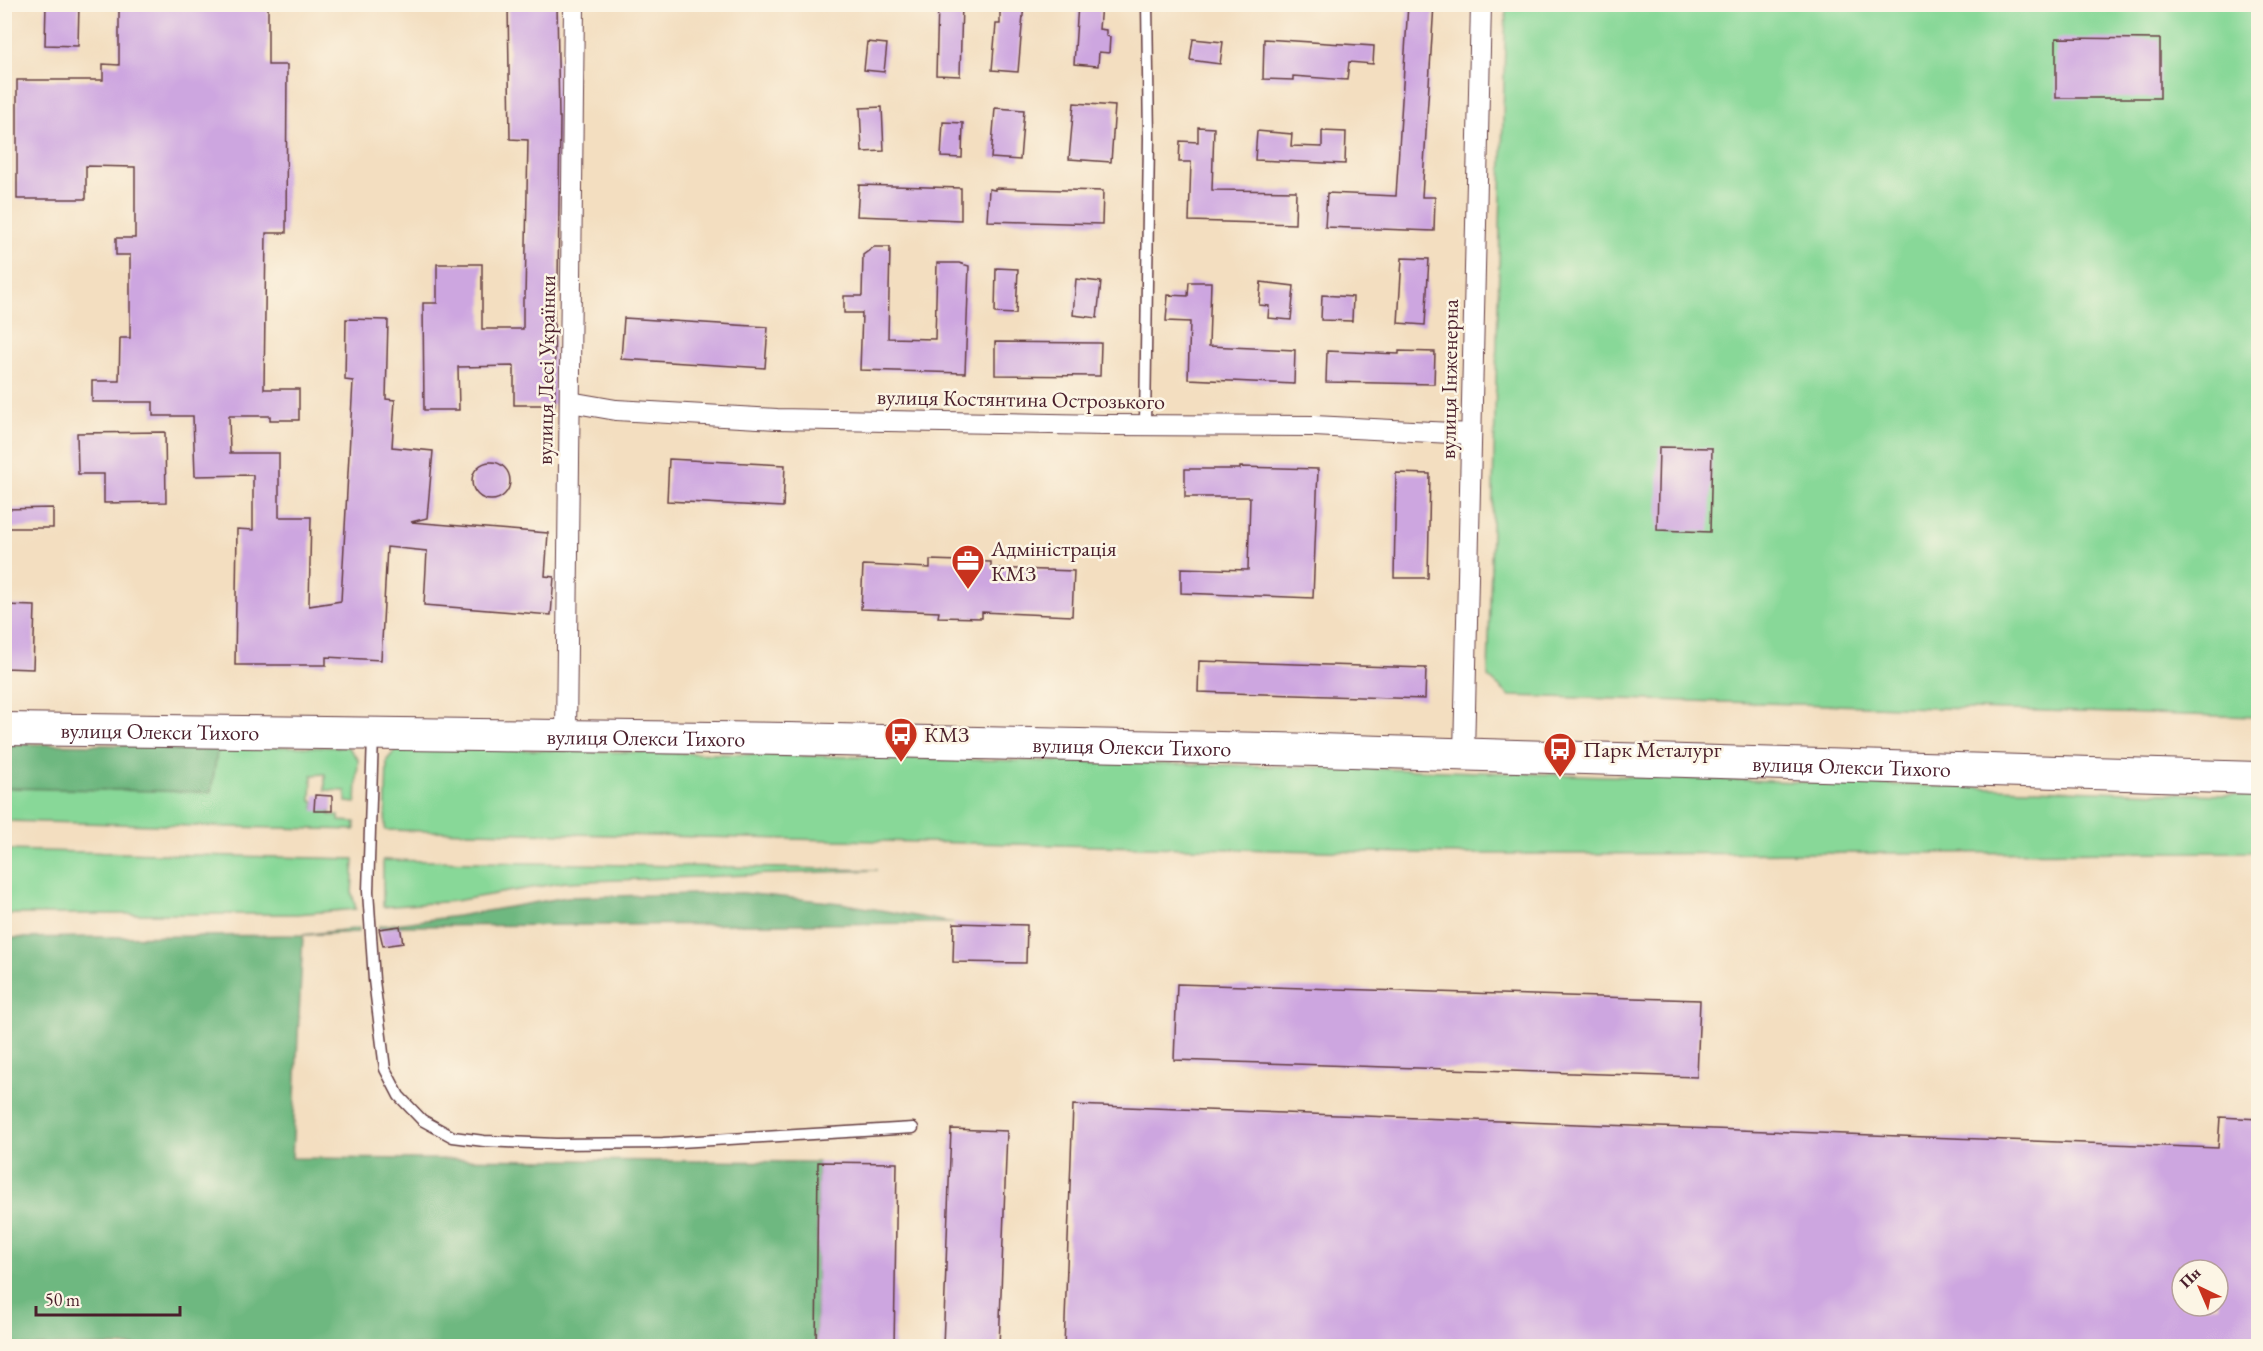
<svg xmlns="http://www.w3.org/2000/svg" width="2263" height="1351" font-family="'EB Garamond',serif">
	<rect width="100%" height="100%" fill="#fcf5e5"/>
	<filter id="ink" filterUnits="userSpaceOnUse"><feTurbulence type="fractalNoise" baseFrequency=".0167" numOctaves="2"/><feDisplacementMap in="SourceGraphic" scale="12" xChannelSelector="R" yChannelSelector="G"/><feConvolveMatrix kernelMatrix="1 2 1 2 8 2 1 2 1" color-interpolation-filters="sRGB"/></filter>
	<filter id="wash" filterUnits="userSpaceOnUse"><feTurbulence type="fractalNoise" baseFrequency=".008" numOctaves="4" result="noise"/><feDisplacementMap in="SourceGraphic" scale="24" xChannelSelector="R" yChannelSelector="G"/><feGaussianBlur stdDeviation="1.35" result="paint"/><feColorMatrix in="noise" values="0 0 0 0 0 0 0 0 0 0 0 0 0 0 0 0 0 1.4 0 .05"/><feComposite in="paint" operator="in"/></filter>
	<g filter="url(#wash)">
		<rect width="100%" height="100%" fill="#f3dec0"/>
		<g fill="#88d898" stroke="#697c62" stroke-width="1.5">
			<polygon points="1506,5 2258,5 2258,717 1510,696 1488,677"/>
			<polygon points="5,744 11,744 7,788 218,746 348,747 358,759 356,803 346,802 346,791 325,790 325,774 312,775 311,801 314,802 314,810 330,811 330,815 339,815 339,821 355,822 355,830 5,821"/>
			<polygon points="398,747 1314,767 2258,796 2258,852 1459,854 385,830 387,760"/>
			<polygon points="5,850 354,859 352,893 356,909 297,914 5,914"/>
			<polygon points="383,860 877,870 565,882 455,901 383,907"/>
		</g>
		<g fill="#6eb880" stroke="#5c6c56" stroke-width="1.5">
			<polygon points="11,744 218,746 211,792 6,788"/>
			<polygon points="743,893 840,903 954,923 400,926 379,929 379,926 458,916 567,897"/>
			<polygon points="359,928 359,932 303,935 292,1158 818,1162 816,1346 5,1346 4,938 303,935"/>
		</g>
		<g id="blocks">
			<g fill="#cda6e0" fill-rule="evenodd">
				<polygon points="46,4 79,4 78,46 45,45"/>
				<polygon points="119,4 268,4 268,65 287,65 286,233 266,233 264,389 299,389 299,420 270,420 270,416 229,416 230,453 279,453 279,517 311,517 309,606 341,601 353,381 345,380 346,319 388,320 386,399 395,400 392,447 433,451 427,518 411,522 548,533 545,576 554,577 551,615 424,605 427,551 387,547 381,660 326,657 326,665 235,665 237,529 253,530 253,475 195,476 193,416 153,416 153,402 92,402 92,381 119,381 120,338 130,338 130,255 116,255 116,238 135,238 135,167 86,166 86,199 17,199 17,80 103,80 103,64 119,65"/>
				<polygon points="508,4 557,4 559,117 560,117 558,286 554,286 555,405 514,405 514,366 458,367 459,410 424,410 423,303 437,303 437,264 482,264 482,329 523,329 523,298 525,298 528,140 510,139"/>
				<polygon points="938,4 962,4 960,76 936,75"/>
				<polygon points="1000,4 1024,4 1018,72 992,70 996,24 1000,24"/>
				<polygon points="1078,4 1101,4 1099,29 1106,30 1106,36 1110,37 1109,53 1099,52 1098,66 1074,64"/>
				<polygon points="1408,4 1434,4 1422,197 1435,197 1434,231 1325,227 1327,193 1396,196"/>
				<polygon points="2056,38 2160,39 2160,98 2056,98"/>
				<polygon points="1193,39 1223,42 1220,64 1190,60"/>
				<polygon points="1264,39 1374,46 1373,64 1349,62 1347,80 1293,76 1293,80 1263,79"/>
				<polygon points="867,42 887,44 884,72 864,70"/>
				<polygon points="1074,103 1115,106 1111,162 1069,159"/>
				<polygon points="882,107 884,151 862,152 860,108"/>
				<polygon points="995,108 1024,110 1020,160 991,158"/>
				<polygon points="943,122 963,123 962,158 941,157"/>
				<polygon points="1198,127 1214,128 1212,190 1296,191 1295,224 1189,221 1191,162 1179,162 1180,141 1198,142"/>
				<polygon points="1257,131 1292,134 1291,146 1322,147 1322,131 1346,132 1345,164 1255,160"/>
				<polygon points="859,185 961,188 961,220 857,216"/>
				<polygon points="995,188 1103,191 1102,224 987,221 989,189 995,190"/>
				<polygon points="874,247 890,247 888,338 935,339 937,263 959,263 969,266 965,373 860,370 862,313 844,313 844,296 862,296 863,255"/>
				<polygon points="1402,258 1429,259 1425,325 1398,323"/>
				<polygon points="996,268 1018,269 1016,314 995,313"/>
				<polygon points="1076,279 1101,282 1097,318 1073,315"/>
				<polygon points="1189,282 1211,282 1209,346 1295,350 1294,384 1188,379 1190,322 1166,321 1168,295 1188,296"/>
				<polygon points="1261,282 1294,286 1291,320 1268,318 1269,306 1259,305"/>
				<polygon points="1322,295 1353,297 1352,321 1321,320"/>
				<polygon points="624,318 768,327 765,368 621,359"/>
				<polygon points="995,342 1101,343 1100,376 995,375"/>
				<polygon points="1327,351 1399,354 1399,351 1435,352 1434,384 1326,382"/>
				<polygon points="165,432 166,502 104,503 104,474 78,474 77,433"/>
				<polygon points="1659,447 1712,448 1710,532 1657,530"/>
				<polygon points="669,459 785,465 783,507 667,501"/>
				<circle cx="491" cy="481" r="19"/>
				<polygon points="1240,467 1318,469 1313,598 1181,593 1181,568 1248,570 1250,497 1185,497 1185,469 1240,469"/>
				<polygon points="1396,473 1430,474 1428,578 1394,578"/>
				<polygon points="53,508 53,528 4,528 4,509"/>
				<polygon points="930,560 991,562 991,568 1074,571 1072,616 982,612 982,618 938,617 939,612 861,609 863,565 930,568"/>
				<polygon points="4,605 35,606 33,669 4,668"/>
				<polygon points="1199,661 1426,668 1425,699 1198,692"/>
				<polygon points="315,795 332,796 332,811 314,811"/>
				<polygon points="954,923 1027,925 1026,963 953,962"/>
				<polygon points="400,926 403,943 383,946 379,929"/>
				<polygon points="1177,984 1700,1000 1697,1077 1174,1060"/>
				<path d="M1073,1105L2218,1148L2220,1117L2259,1119V1347H1064ZM2182,1270H2218V1306H2182Z"/>
				<polygon points="951,1129 1007,1131 999,1347 943,1347"/>
				<polygon points="818,1162 897,1163 894,1347 816,1347"/>
			</g>
		</g>
	</g>
	<g filter="url(#ink)">
		<use href="#blocks" fill-opacity="0" stroke="#633c41" stroke-width="1.5"/>
		<g fill="none" stroke-linecap="round" stroke-linejoin="round">
			<defs>
				<g id="lane">
					<polyline points="1145,425 1149,139 1147,4"/>
					<polyline points="373,736 368,891 374,980 385,1069 399,1096 422,1120 453,1137 484,1141 556,1144 663,1143 913,1128"/>
				</g>
				<g id="street">
					<polyline points="570,402 616,410 777,419 1105,425 1314,426 1471,434"/>
					<polyline points="566,736 574,4"/>
					<polyline points="1464,754 1481,4"/>
				</g>
				<g id="primary">
					<path id="s1" d="M4,729L787,739L1318,750L2258,778"/>
				</g>
			</defs>
			<use href="#lane" stroke="#633c41" stroke-width="13"/>
			<use href="#street" stroke="#633c41" stroke-width="22"/>
			<use href="#primary" stroke="#633c41" stroke-width="34"/>
			<use href="#lane" stroke="#fff" stroke-width="10"/>
			<use href="#street" stroke="#fff" stroke-width="20"/>
			<use href="#primary" stroke="#fff" stroke-width="32"/>
		</g>
	</g>
	<defs>
		<symbol id="office-pin" viewBox="-11 -11 22 30"><path d="M0 17L-7.5 6A9.5 9.5 0 1 1 7.5 6Z" fill="#c8321e" stroke="#fcf5e5"/><path d="M-6-3h4V-5.5h4V-3h4V5H-6ZM-1-4.5V-3h2v-1.5ZM-6 0V1H6V0Z" fill="#fff"/></symbol>
		<symbol id="bus-pin" viewBox="-11 -11 22 30"><path d="M0 17L-7.5 6A9.5 9.5 0 1 1 7.5 6Z" fill="#c8321e" stroke="#fcf5e5"/><path d="M-5-6H5V4H4V6H2V4H-2V6H-4V4H-5ZM-3.5-4V0h7V-4ZM-3.5 1.2v1.5H-2V1.2ZM2 1.2v1.5H3.5V1.2Z" fill="#fff"/></symbol>
	</defs>
	<g fill-rule="evenodd">
		<use href="#office-pin" x="949" y="542" width="38" height="52"/>
		<use href="#bus-pin" x="882" y="715" width="38" height="52"/>
		<use href="#bus-pin" x="1541" y="730" width="38" height="52"/>
	</g>
	<g text-anchor="middle" dominant-baseline="central" stroke-width="5" stroke-linejoin="round" paint-order="stroke">
		<g font-size="22" fill="#4a1f2b" stroke="#fcf5e5">
			<text transform="translate(546 370) rotate(-89)">вулиця Лесі Українки</text>
			<text transform="translate(1449 379) rotate(-89)">вулиця Інженерна</text>
			<text transform="translate(1021 399) rotate(1)">вулиця Костянтина Острозького</text>
			<text stroke="none"><textPath href="#s1" startOffset="156">вулиця Олекси Тихого</textPath></text>
			<text stroke="none"><textPath href="#s1" startOffset="642">вулиця Олекси Тихого</textPath></text>
			<text stroke="none"><textPath href="#s1" startOffset="1128">вулиця Олекси Тихого</textPath></text>
			<text stroke="none"><textPath href="#s1" startOffset="1848">вулиця Олекси Тихого</textPath></text>
		</g>
		<g font-size="22" fill="#4a1f2b" stroke="#fcf5e5" text-anchor="start">
			<text x="991" y="548">Адміністрація<tspan x="991" dy="25">КМЗ</tspan></text>
			<text x="924" y="734">КМЗ</text>
			<text x="1583" y="749">Парк Металург</text>
		</g>
	</g>
	<rect width="2263" height="1351" fill="none" stroke="#fcf5e5" stroke-width="24"/>
	<g transform="translate(2200 1288) rotate(316)"><circle r="28" fill="#fcf5e5" stroke="#b59f9b" stroke-width="1.5"/>
	<path d="M0-4.5L10 22L0 15L-10 22Z" fill="#c8321e"/>
	<text y="-9" font-size="16" font-weight="bold" text-anchor="middle" fill="#4a1f2b">Пн</text>
	</g>
	<path d="M36 1306v9h144v-9" fill="none" stroke="#4a1f2b" stroke-width="3"/>
	<text x="45" y="1306" font-size="18" fill="#4a1f2b" stroke="#fcf5e5" stroke-width="4.5" paint-order="stroke">50 m</text>
</svg>
